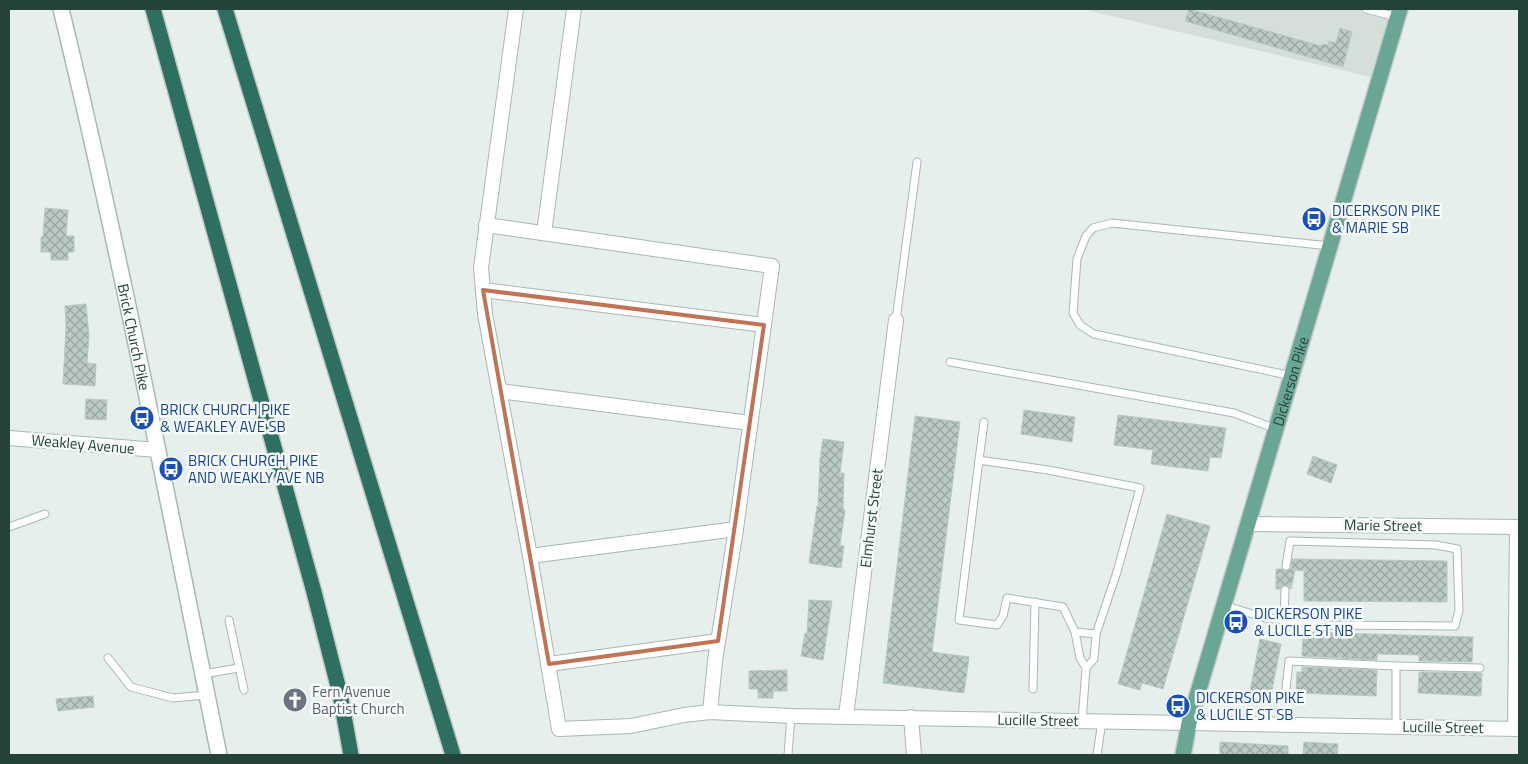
<svg xmlns="http://www.w3.org/2000/svg" width="1528" height="764" font-family="'Titillium Web',sans-serif">
	<defs>
		<pattern id="building-cross-hatch" width="8" height="8" patternUnits="userSpaceOnUse" patternTransform="scale(1.25)"><rect width="8" height="8" fill="#bbcac4"/><path d="M0 0l8 8M0 8l8-8" fill="none" stroke="#98a6a0"/></pattern>
	</defs>
	<rect width="100%" height="100%" fill="#e6efeb"/>
	<polygon fill="#d4dfda" points="1090,9 1400,9 1379,79 1090,11"/>
	<g fill="url(#building-cross-hatch)" stroke="#b8c9c2">
		<polygon points="1189,9 1321,46 1322,44 1328,45 1329,41 1336,43 1340,28 1352,32 1343,67 1185,21"/>
		<polygon points="45,208 68,210 66,236 74,236 74,252 68,252 68,260 51,260 51,252 41,252 41,237 43,237"/>
		<polygon points="86,304 89,336 87,363 96,364 95,386 63,384 66,327 65,306"/>
		<polygon points="86,399 107,400 106,420 85,419"/>
		<polygon points="1024,410 1075,417 1072,442 1021,434"/>
		<polygon points="1118,415 1226,428 1221,458 1210,457 1208,471 1151,464 1153,450 1114,445"/>
		<polygon points="915,416 960,422 932,652 969,657 964,693 883,683"/>
		<polygon points="823,439 844,442 840,473 844,473 843,509 845,510 840,545 844,546 841,568 809,563 817,506 818,506 820,459"/>
		<polygon points="1313,456 1337,465 1331,483 1307,474"/>
		<polygon points="1167,514 1210,526 1163,689 1142,683 1140,690 1118,684"/>
		<polygon points="1292,559 1447,561 1447,602 1304,601 1304,571 1295,570 1291,589 1285,585 1280,589 1276,589 1276,569 1282,569 1286,571 1291,569"/>
		<polygon points="809,600 832,601 823,660 801,656 805,633 807,634"/>
		<polygon points="1303,632 1473,637 1472,662 1419,661 1419,655 1377,654 1377,660 1302,656"/>
		<polygon points="1260,639 1281,644 1271,695 1250,691"/>
		<polygon points="1302,667 1377,670 1376,696 1296,693 1297,672 1302,672"/>
		<polygon points="787,670 787,691 773,691 773,698 758,698 758,689 749,689 749,671"/>
		<polygon points="1419,672 1482,673 1481,696 1418,693"/>
		<polygon points="93,696 94,707 58,711 56,699"/>
		<polygon points="1220,742 1288,746 1288,755 1220,755"/>
		<polygon points="1304,742 1338,744 1337,755 1303,755"/>
	</g>
	<g fill="none" stroke-linecap="round" stroke-linejoin="round">
		<defs>
			<g id="lane">
				<polyline points="1366,9 1397,17"/>
				<polyline points="896,320 917,162"/>
				<polyline points="950,362 1234,413 1276,429"/>
				<polyline points="1292,376 1094,334 1080,325 1073,313 1077,259 1086,236 1093,228 1112,223 1330,246"/>
				<polyline points="979,460 984,422"/>
				<polyline points="9,527 45,514"/>
				<polyline points="1224,605 1265,618 1329,625 1455,626 1459,610 1457,549 1436,545 1290,541 1286,566"/>
				<polyline points="229,620 244,690"/>
				<polyline points="1284,620 1285,590"/>
				<polyline points="1075,632 1080,658 1086,668 1082,721"/>
				<polyline points="108,658 131,687 173,698 207,695"/>
				<polyline points="1086,668 1094,659 1096,634 1117,572 1140,488 1048,470 979,460 959,620 997,625 1003,616 1007,598 1063,607 1075,632 1096,634"/>
				<polyline points="203,674 239,668"/>
				<polyline points="1033,689 1035,602"/>
				<polyline points="1285,698 1289,661 1396,666"/>
				<polyline points="1396,727 1396,666 1480,668"/>
				<polyline points="788,755 791,716"/>
				<polyline points="1097,755 1102,721"/>
			</g>
			<g id="street">
				<polyline points="516,9 481,268 485,314 530,556 559,729 631,726 684,715 710,712 791,716 1519,729"/>
				<polyline points="486,225 772,266 736,529 715,661 710,712"/>
				<polyline points="544,233 574,9"/>
				<polyline points="483,290 764,325"/>
				<polyline points="499,391 750,423"/>
				<polyline points="9,438 157,450"/>
				<polyline points="1248,524 1519,527"/>
				<polyline points="530,556 736,529"/>
				<polyline points="549,664 718,641"/>
				<polyline points="846,716 896,320"/>
				<polyline points="911,717 914,755"/>
				<polyline points="1515,728 1517,527"/>
			</g>
			<g id="secondary">
				<path id="s1" d="M61,9C121,256 169,506 219,755"/>
			</g>
			<g id="primary">
				<path id="s2" d="M1183,755L1189,723L1400,9"/>
			</g>
			<g id="highway">
				<polyline points="153,9 314,592 340,694 351,755"/>
				<polyline points="225,9 453,755"/>
			</g>
		</defs>
		<use href="#lane" stroke="#a8b8b2" stroke-width="9"/>
		<use href="#street" stroke="#a8b8b2" stroke-width="16"/>
		<use href="#secondary" stroke="#a4bbb3" stroke-width="18"/>
		<use href="#primary" stroke="#c2cac8" stroke-width="18"/>
		<use href="#highway" stroke="#c2cac8" stroke-width="18"/>
		<use href="#lane" stroke="#fff" stroke-width="7"/>
		<use href="#street" stroke="#fff" stroke-width="14"/>
		<use href="#secondary" stroke="#fff" stroke-width="15"/>
		<use href="#primary" stroke="#6aa596" stroke-width="15"/>
		<use href="#highway" stroke="#2f6f62" stroke-width="15"/>
	</g>
	<path fill="none" stroke="#c07456" stroke-width="4" stroke-linejoin="round" d="M483,290L764,325L718,641L549,664Z"/>
	<defs>
		<symbol id="bus-disc" viewBox="-11 -11 22 22"><circle r="9.5" fill="#1a4fb4" stroke="#f7fbf9"/><path d="M-5-6H5V4H4V6H2V4H-2V6H-4V4H-5ZM-3.5-4V0h7V-4ZM-3.5 1.2v1.5H-2V1.2ZM2 1.2v1.5H3.5V1.2Z" fill="#fff"/></symbol>
		<symbol id="church-disc" viewBox="-11 -11 22 22"><circle r="9.5" fill="#6b7280" stroke="#f7fbf9"/><path d="M-1.2-6h2.4v3.5h3.3v2.4h-3.3V6h-2.4V-.1h-3.3v-2.4h3.3Z" fill="#fff"/></symbol>
	</defs>
	<g fill-rule="evenodd">
		<use href="#bus-disc" x="1300" y="205" width="28" height="28"/>
		<use href="#bus-disc" x="128" y="404" width="28" height="28"/>
		<use href="#bus-disc" x="157" y="455" width="28" height="28"/>
		<use href="#bus-disc" x="1222" y="608" width="28" height="28"/>
		<use href="#church-disc" x="281" y="686" width="28" height="28"/>
		<use href="#bus-disc" x="1164" y="692" width="28" height="28"/>
	</g>
	<g text-anchor="middle" dominant-baseline="central" stroke-width="5" stroke-linejoin="round" paint-order="stroke">
		<g font-size="15" fill="#164399" stroke="#f7fbf9" text-anchor="start">
			<text x="1332" y="210">DICERKSON PIKE<tspan x="1332" dy="17">&amp; MARIE SB</tspan></text>
			<text x="160" y="409">BRICK CHURCH PIKE<tspan x="160" dy="17">&amp; WEAKLEY AVE SB</tspan></text>
			<text x="188" y="460">BRICK CHURCH PIKE<tspan x="188" dy="17">AND WEAKLY AVE NB</tspan></text>
			<text x="1254" y="613">DICKERSON PIKE<tspan x="1254" dy="17">&amp; LUCILE ST NB</tspan></text>
			<text x="1196" y="697">DICKERSON PIKE<tspan x="1196" dy="17">&amp; LUCILE ST SB</tspan></text>
		</g>
		<g font-size="15" fill="#24423a" stroke="#f7fbf9">
			<text stroke="none"><textPath href="#s1" startOffset="336">Brick Church Pike</textPath></text>
			<text stroke="none"><textPath href="#s2" startOffset="389">Dickerson Pike</textPath></text>
			<text transform="translate(83 444) rotate(5)">Weakley Avenue</text>
			<text transform="translate(871 518) rotate(-83)">Elmhurst Street</text>
			<text transform="translate(1383 525) rotate(1)">Marie Street</text>
			<text transform="translate(1038 720) rotate(1)">Lucille Street</text>
			<text transform="translate(1443 727) rotate(1)">Lucille Street</text>
		</g>
		<g font-size="15" fill="#5b616d" stroke="#f7fbf9" text-anchor="start">
			<text x="312" y="691">Fern Avenue<tspan x="312" dy="17">Baptist Church</tspan></text>
		</g>
	</g>
	<rect width="1528" height="764" fill="none" stroke="#24423a" stroke-width="20"/>
</svg>
